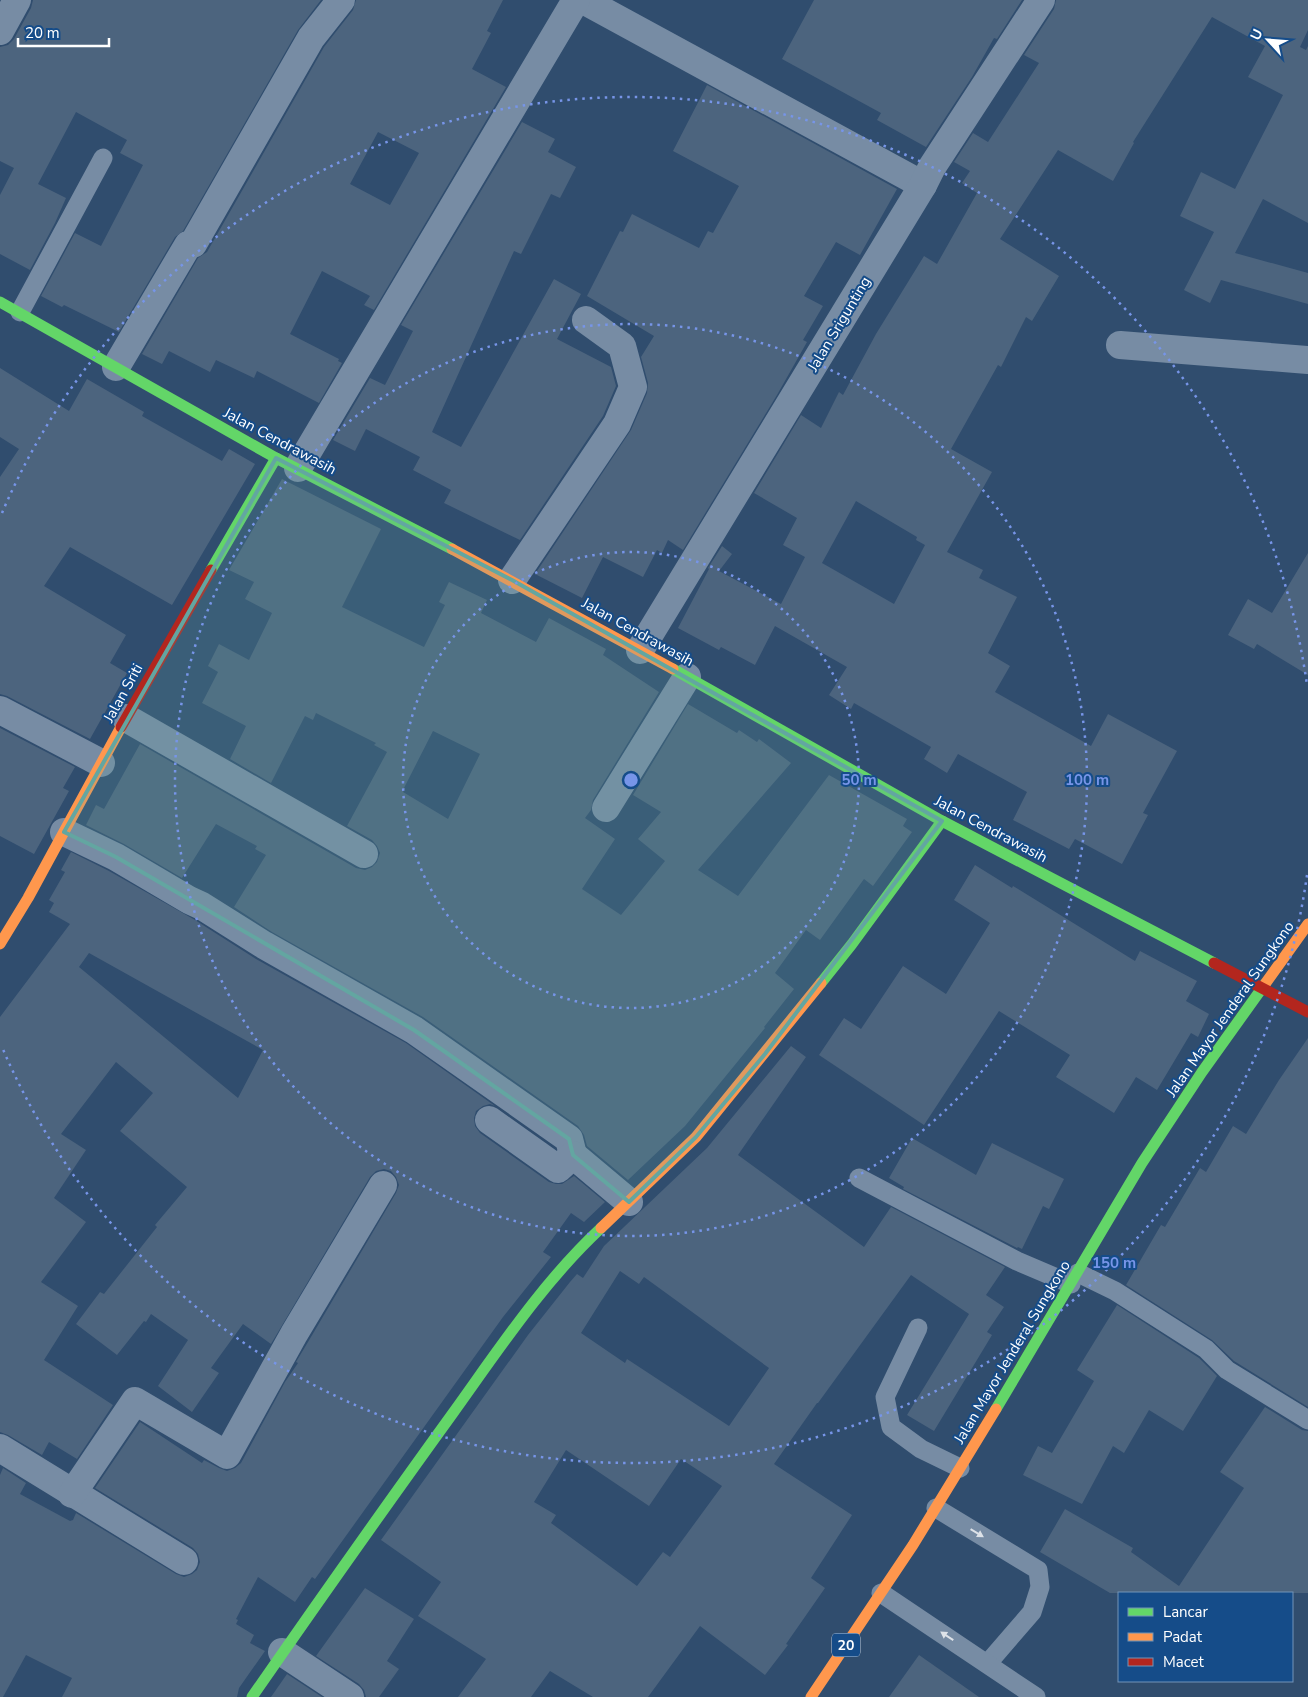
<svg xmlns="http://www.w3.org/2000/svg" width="1308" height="1697" font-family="'Nunito Sans',sans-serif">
	<rect width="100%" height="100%" fill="#304d6e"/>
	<g fill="#4c647e" fill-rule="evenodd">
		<polygon points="33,0 321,0 298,30 183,231 175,237 119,332 64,305 62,307 41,296 75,233 101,246 143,165 120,153 127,140 76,112 38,184 66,198 55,223 30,270 0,254 0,195 14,168 0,161 0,47 8,45 14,39 31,8"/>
		<path d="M356,0H503L487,31L491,33L472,69L506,87L374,310L364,305L370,296L322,271L290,334L339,359L338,361L342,363L319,403L257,371L254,378L216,360L210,372L169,351L162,364L142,354L198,258L207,252L324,47L353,10ZM378,132L419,153L390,205L350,184Z"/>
		<polygon points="814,0 1022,0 997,39 994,38 972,77 926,147 877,120 881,113 782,59"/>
		<path d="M1056,0H1308V30L1300,47L1306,50L1308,46V223L1263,199L1235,253L1308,273V304L1221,280L1210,303L1184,290L1214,232L1180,216L1201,172L1235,189L1283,95L1248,77L1265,46L1212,17L1133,142L1134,143L1113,181L1058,150L1000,239L1059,276L1032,321L1026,317L1001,367L998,365L951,449L992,472L947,552L983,570L979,578L1017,597L988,653L1010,666L995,692L1091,746L1108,714L1177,751L1143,813L1148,815L1122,864L1075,839L1069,849L1013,820L1027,792L958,754L947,773L924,759L931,747L854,703L851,709L829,695L847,667L775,626L755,665L721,647L719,650L678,628L709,569L708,568L722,546L732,554L719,571L781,604L805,557L783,545L797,518L754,493L801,415L821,428L839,392L843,395L876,334L924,256L937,264L977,193L962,183L970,171L954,162L973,133L988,142L1039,63L1024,55L1054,9ZM856,501L917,537L916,540L925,545L894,604L822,563Z"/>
		<polygon points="707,85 897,189 860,255 836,242 804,296 823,306 803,340 807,342 777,395 683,550 668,540 662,553 657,550 643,577 603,557 582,598 535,574 631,430 647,393 648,383 641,357 654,336 587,296 620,231 623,232 632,214 699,248 708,231 713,233 739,186 673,151"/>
		<polygon points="522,122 555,139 548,152 576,167 560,198 551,194 521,254 514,251 432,432 461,447 554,279 581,294 557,339 611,367 616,386 603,416 520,540 444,503 451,490 413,470 420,457 366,429 355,451 333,440 370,378 385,385 413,331 401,325"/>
		<polygon points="0,368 69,411 87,379 144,412 142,416 222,461 229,449 255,464 172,605 70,547 44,586 126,635 110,663 127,673 90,739 7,696 0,694 0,477 19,449 0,437"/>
		<path d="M282,479L381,529L342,607L424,647L445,605L439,602L449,582L487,600L481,613L536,642L549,618L606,649L603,655L659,692L593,800L591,810L585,818L615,839L582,889L621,915L665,861L638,839L661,812L633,795L688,704L737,733L739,730L757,742L759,739L791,763L698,870L738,896L829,775L907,819L903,826L912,832L873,886L864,879L820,940L806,930L775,973L794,989L764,1027L765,1028L685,1126L628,1180L587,1146L584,1135L578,1126L423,1017L272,932L234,907L266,855L255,849L257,846L216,824L182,878L124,844L86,825L96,805L104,809L140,744L356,868L365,870L372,867L377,862L380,853L377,846L372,840L347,826L387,752L374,745L376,743L316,713L313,720L305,716L271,783L230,759L246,726L202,703L218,672L208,666L219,644L249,660L272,613L245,599L254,582L229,570ZM433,731L480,754L448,819L403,792L405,788H404Z"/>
		<polygon points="1308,553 1308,675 1257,644 1254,649 1228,635 1248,599 1272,613"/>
		<polygon points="0,728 75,767 63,788 69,791 34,854 0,836"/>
		<path d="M71,852L109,871L195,920L256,959L406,1043L495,1106L490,1104L483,1106L476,1111L474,1118L475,1126L480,1133L549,1182L556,1184H562L574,1176L605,1202L584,1222L571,1213L543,1252L551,1257L503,1317L315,1579L312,1577L295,1602L258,1577L236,1619L238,1620L236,1624L254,1635L250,1643L265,1651L239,1688L237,1697H62L72,1678L26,1655L3,1697H0V1475L3,1468L26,1483L20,1494L70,1521L73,1520L76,1513L176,1574L184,1577L192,1574L197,1570L200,1562L198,1554L193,1548L95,1488L140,1422L202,1463L204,1460L219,1468L227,1471L235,1468L241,1463L285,1382L298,1363L296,1362L308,1342L396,1193L399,1185L396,1177L391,1171L384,1169L376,1171L370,1177L271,1344L243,1324L211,1368L219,1373L192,1412L158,1386L188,1340L151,1314L146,1322L144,1321L117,1355L76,1324L100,1292L104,1294L157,1227L155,1225L187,1187L120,1131L153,1093L116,1062L61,1134L86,1150L54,1198L86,1222L41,1282L78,1306L44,1360L113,1405L77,1459L49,1442L42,1455L8,1435L0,1432V1017L70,924L49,912L54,903L49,900L65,872L61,870ZM89,953L263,1050L238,1098L79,967Z"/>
		<polygon points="975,865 1012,888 1013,886 1135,961 1140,951 1197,981 1186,1001 1209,1014 1198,1037 1191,1033 1157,1090 1136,1077 1114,1113 1056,1077 1070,1055 999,1011 924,1125 819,1055 844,1018 861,1029 903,966 946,994 990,923 954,900"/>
		<polygon points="1308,1038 1308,1407 1234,1361 1212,1340 1126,1285 1161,1225 1165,1227 1200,1168 1206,1172 1233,1126 1246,1134 1279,1080"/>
		<path d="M791,1046L806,1057L738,1155L864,1247L891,1207L1005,1267L986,1295L1004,1307L987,1332L992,1335L934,1431L907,1415L969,1314L911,1275L818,1403H817L774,1464L852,1515L811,1578L825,1588L786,1644L788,1645L765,1675L700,1626L648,1697H593L550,1671L531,1697H458L486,1659L418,1616L441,1582L381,1540L528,1335L570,1282L577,1274L583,1278L604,1246L707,1148ZM620,1271L639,1284L644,1277L769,1368L729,1426L627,1359L625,1363L581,1333ZM566,1450L649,1506L681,1459L722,1486L670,1557L663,1552L637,1586L551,1523L556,1515L534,1502Z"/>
		<polygon points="912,1138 976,1175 992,1143 1064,1179 1049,1209 1043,1206 1022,1249 1018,1247 1017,1248 903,1189 904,1187 889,1178"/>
		<polygon points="1117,1305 1199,1358 1217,1376 1183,1431 1149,1410 1124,1453 1113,1446 1082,1504 1023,1475 1038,1446 1052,1453 1094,1381 1077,1370"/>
		<polygon points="1265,1407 1302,1430 1308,1431 1308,1593 1110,1593 1040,1552 1065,1509 1133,1548 1131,1552 1179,1586 1244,1488 1220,1472"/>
		<polygon points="365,1588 414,1619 387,1661 399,1669 379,1697 366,1697 364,1690 359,1684 316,1656"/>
		<polygon points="919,1655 979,1697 889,1697"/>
		<polygon points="287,1674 322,1697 271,1697"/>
	</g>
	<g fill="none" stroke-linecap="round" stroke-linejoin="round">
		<g stroke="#778ca4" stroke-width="19">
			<polyline points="20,312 103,158"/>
			<polyline points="859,1178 1017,1261 1071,1284"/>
			<polyline points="1078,1273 1115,1291 1206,1349 1227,1370 1308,1420"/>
			<polyline points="918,1328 885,1397 891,1427 921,1449 960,1468"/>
			<polyline points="936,1508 1038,1570 1040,1587 1032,1612 988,1663"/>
			<polyline points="881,1593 1036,1697"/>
		</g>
		<g stroke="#778ca4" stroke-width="28">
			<polyline points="583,0 923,185"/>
			<polyline points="0,31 17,0"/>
			<polyline points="1120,345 1308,360"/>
			<polyline points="116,367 188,245 193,244 311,38 341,0"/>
			<polyline points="298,468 576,0"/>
			<polyline points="512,580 617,424 633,387 622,346 586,320"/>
			<polyline points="640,650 923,185 932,167 1041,0"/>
			<polyline points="0,710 101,763"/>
			<polyline points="126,718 364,854"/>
			<polyline points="606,808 687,677"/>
			<polyline points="64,832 116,857 189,900 202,906 264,945 414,1030 569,1139 573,1155"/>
			<polyline points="489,1120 558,1169 573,1155 629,1202"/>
			<polyline points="0,1448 184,1561"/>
			<polyline points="72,1494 135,1401 227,1455 294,1334 383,1185"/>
			<polyline points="282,1652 350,1697"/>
		</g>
		<g stroke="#63d668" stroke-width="11">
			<polyline points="0,302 276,458 452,549"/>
			<polyline points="211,570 276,458"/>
			<polyline points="673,669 942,821 1214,963"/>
			<polyline points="821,983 852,944 942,821"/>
			<polyline points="996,1409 1142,1163 1202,1072 1265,984"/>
			<path d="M252,1697C318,1602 385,1507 453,1413C499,1349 543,1282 601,1228"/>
		</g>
		<g stroke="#ff974d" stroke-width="11">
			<polyline points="452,549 673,669"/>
			<polyline points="0,944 28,898 121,727"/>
			<polyline points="1265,984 1308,924"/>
			<polyline points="601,1228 696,1137 821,983"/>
			<polyline points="811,1697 913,1545 996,1409"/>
		</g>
		<g stroke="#b3261e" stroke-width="11">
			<polyline points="121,727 211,570"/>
			<polyline points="1214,963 1308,1012"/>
		</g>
	</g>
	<defs><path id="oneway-solid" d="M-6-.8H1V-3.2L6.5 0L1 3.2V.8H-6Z" transform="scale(1.25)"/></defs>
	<g fill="#dde2e8">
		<use href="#oneway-solid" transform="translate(977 1533) rotate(31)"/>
		<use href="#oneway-solid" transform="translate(947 1636) rotate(-147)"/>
	</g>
	<path fill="#63a6a1" fill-opacity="0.2" stroke="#63a6a1" stroke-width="4" stroke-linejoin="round" d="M276,458L512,580L942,821L765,1054L696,1137L629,1202L573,1155L569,1139L414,1030L116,857L64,832Z"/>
	<g fill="none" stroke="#7795e8" stroke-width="2.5" stroke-dasharray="2.5 5">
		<circle cx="631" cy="780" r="228"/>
		<circle cx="631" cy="780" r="456"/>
		<path d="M1307 875A683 683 0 0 1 2 1047M2 513A683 683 0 0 1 1307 685"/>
	</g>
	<g text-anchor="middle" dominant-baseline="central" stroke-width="4" stroke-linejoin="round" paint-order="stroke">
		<rect fill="#154c89" stroke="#b9c9dc" stroke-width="1" x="832" y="1633.5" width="28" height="23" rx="4"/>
		<g font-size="14" font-weight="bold" fill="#fff">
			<text x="846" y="1645">20</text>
		</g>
		<g font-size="15" fill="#fff" stroke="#154c89">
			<text transform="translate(839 324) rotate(-59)">Jalan Srigunting</text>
			<text transform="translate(280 441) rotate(28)">Jalan Cendrawasih</text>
			<text transform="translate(638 632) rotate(29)">Jalan Cendrawasih</text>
			<text transform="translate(123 693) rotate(-61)">Jalan Sriti</text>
			<text transform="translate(991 829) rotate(28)">Jalan Cendrawasih</text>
			<text transform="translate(1230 1009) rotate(-55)">Jalan Mayor Jenderal Sungkono</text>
			<text transform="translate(1012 1352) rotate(-59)">Jalan Mayor Jenderal Sungkono</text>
		</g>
	</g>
	<circle cx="631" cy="780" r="8" fill="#7795e8" stroke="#154c89" stroke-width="2.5"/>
	<g font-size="15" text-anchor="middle" font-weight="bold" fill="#7795e8" stroke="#154c89" stroke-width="4" stroke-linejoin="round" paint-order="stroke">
		<text x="859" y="785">50 m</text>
		<text x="1087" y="785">100 m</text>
		<text x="1114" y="1268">150 m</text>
	</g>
	<rect x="1118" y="1592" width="175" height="90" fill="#154c89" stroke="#7394b8"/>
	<rect x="1128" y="1608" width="25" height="8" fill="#63d668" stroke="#7394b8"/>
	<text x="1163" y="1617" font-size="15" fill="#ffffff">Lancar</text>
	<rect x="1128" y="1633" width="25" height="8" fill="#ff974d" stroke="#7394b8"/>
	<text x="1163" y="1642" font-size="15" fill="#ffffff">Padat</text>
	<rect x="1128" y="1658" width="25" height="8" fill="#b3261e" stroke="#7394b8"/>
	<text x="1163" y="1667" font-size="15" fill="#ffffff">Macet</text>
	<g transform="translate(1268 40) rotate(296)" stroke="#154c89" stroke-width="4" paint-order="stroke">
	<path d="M0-4L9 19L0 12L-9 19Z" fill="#ffffff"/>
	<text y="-8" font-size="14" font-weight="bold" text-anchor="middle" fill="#ffffff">U</text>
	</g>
	<path d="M18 38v8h91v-8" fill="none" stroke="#ffffff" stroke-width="2.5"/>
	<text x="25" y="38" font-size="15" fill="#ffffff" stroke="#154c89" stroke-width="4" paint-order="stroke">20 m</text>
</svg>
